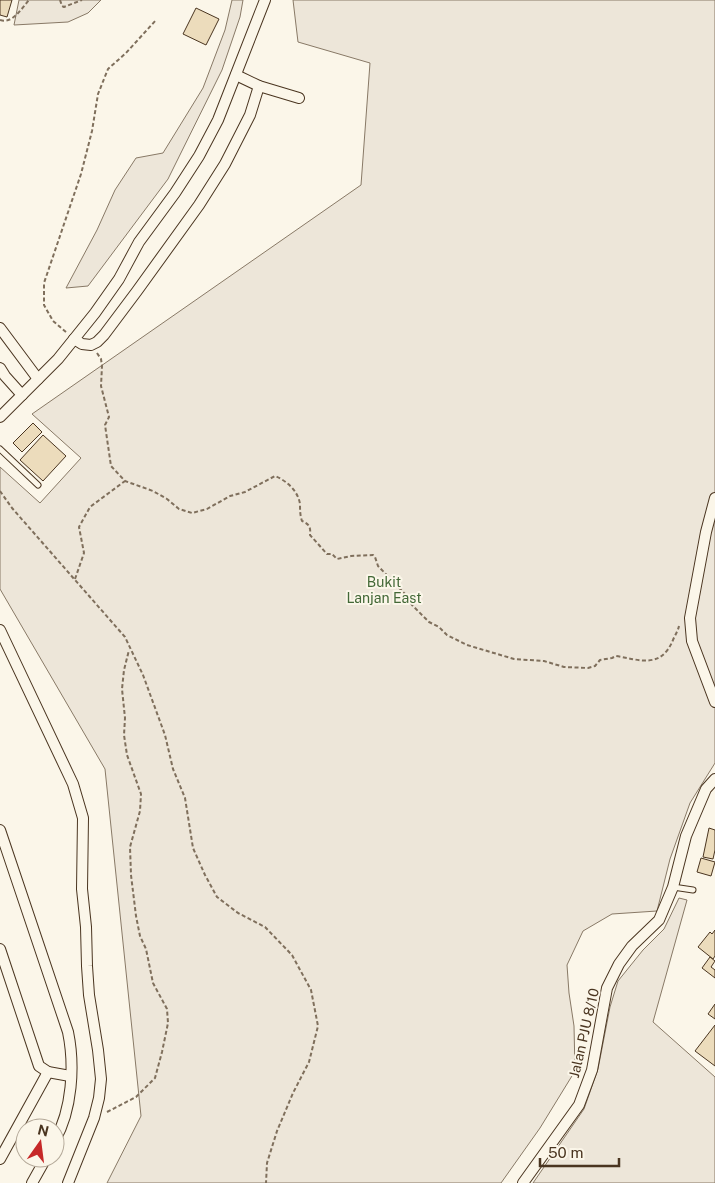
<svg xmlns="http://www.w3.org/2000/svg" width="715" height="1183" font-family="'Public Sans',sans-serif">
	<rect width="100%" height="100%" fill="#fbf6e9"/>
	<g fill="#ede6d9" stroke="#887966">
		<polygon points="19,0 101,0 88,13 68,22 14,25"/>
		<polygon points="232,0 243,0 240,17 222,70 168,179 88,286 66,288 97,230 115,190 136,158 163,153 203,88 225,30"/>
		<polygon points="293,0 715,0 715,763 690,803 670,859 657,911 612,914 583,931 567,965 569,993 574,1026 575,1071 540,1128 501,1183 107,1183 141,1116 105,769 0,589 0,467 40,503 81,458 32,414 361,185 370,63 298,42"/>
		<polygon points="679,898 687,900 653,1022 715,1077 715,1183 533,1183 584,1109 598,1069 610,1007 618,981 643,950 664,929"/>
	</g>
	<g fill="#ecdcbc" stroke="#4a3520">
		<polygon points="0,0 12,0 7,17 0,15"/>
		<polygon points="196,8 219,19 206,45 183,34"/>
		<polygon points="33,423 42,432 22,452 13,443"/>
		<polygon points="43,435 66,456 43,481 20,460"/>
		<polygon points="709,828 715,830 715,850 713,859 703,857"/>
		<polygon points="701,858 715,862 711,876 697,872"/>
		<polygon points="715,930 715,956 713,959 698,947 710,932 712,934"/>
		<polygon points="710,957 715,961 711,967 715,970 715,978 702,968"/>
		<polygon points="715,1004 715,1019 708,1014"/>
		<polygon points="715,1025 715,1066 695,1051"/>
	</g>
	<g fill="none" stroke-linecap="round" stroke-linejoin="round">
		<defs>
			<g id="lane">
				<polyline points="0,449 38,485"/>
				<polyline points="673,887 693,890"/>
			</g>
			<g id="street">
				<polyline points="236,75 259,86 299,98"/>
				<polyline points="0,328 38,379"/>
				<polyline points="74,339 82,344 91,345 97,342 104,335 137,291 199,205 225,164 250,115 259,86"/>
				<polyline points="0,368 5,376 22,395"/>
				<polyline points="0,417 58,359 95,313 119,279 139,242 175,193 199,156 218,120 265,0"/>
				<polyline points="715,498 706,532 690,618 692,641 715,702"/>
				<polyline points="0,630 73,784 83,818 82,889 86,927 87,966 89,995 98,1050 101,1079 99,1098 94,1118 68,1183"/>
				<path d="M0,830L68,1032C75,1066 72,1110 55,1140"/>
				<polyline points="0,949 39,1066 48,1072 70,1076"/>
				<polyline points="0,1159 48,1072"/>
				<polyline points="32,1183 46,1158"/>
				<polyline points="523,1183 579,1105 592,1070 607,988 619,964 632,946 659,920 673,887 686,836 706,789 715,779"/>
			</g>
		</defs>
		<use href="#lane" stroke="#4a3520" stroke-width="7"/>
		<use href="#street" stroke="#4a3520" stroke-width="12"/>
		<g stroke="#7f6f5c" stroke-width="2" stroke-dasharray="4 2.5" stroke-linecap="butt">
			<polyline points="60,0 62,6 64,7 82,0"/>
			<path d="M0,20C13,24 21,9 29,0"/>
			<polyline points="66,332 53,321 44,305 44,283 81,174 92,131 98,94 108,69 126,53 156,20"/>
			<path d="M97,353L101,359L102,366L101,386L109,417L105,425L111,466L125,481L153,491L167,499L179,509L192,513L207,509L230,496L245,492L275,476C287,481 298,491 300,504C300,510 300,515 302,521C309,524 311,527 310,535L327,554H332L337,559L351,556L373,555L375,557L378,566L406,595L412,605L429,622L439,627L447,635L467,645L514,659L544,661L564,667L588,668L595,666L600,660L612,658L616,656C640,660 661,669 673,640C675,635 678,631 679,626"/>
			<polyline points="0,491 12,508 125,637 143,675 165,735 173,769 185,798 193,848 205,875 217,897 238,913 265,927 292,955 311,990 318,1026 309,1062 293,1093 277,1131 267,1163 266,1183"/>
			<polyline points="75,579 84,553 79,527 90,507 125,481"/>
			<polyline points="107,1112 136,1097 155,1078 162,1052 168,1023 167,1009 153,983 146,949 140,936 136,916 131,875 130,847 140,811 141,794 127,755 124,735 125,718 122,689 124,670 129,650"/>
		</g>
		<use href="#lane" stroke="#fbf6e9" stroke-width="5"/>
		<use href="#street" stroke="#fbf6e9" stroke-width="10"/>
	</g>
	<g text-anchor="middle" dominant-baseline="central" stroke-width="4" stroke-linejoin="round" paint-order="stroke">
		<g font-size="14" fill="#436837" stroke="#fbf6e9">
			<text x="384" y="582">Bukit<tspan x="384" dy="16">Lanjan East</tspan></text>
		</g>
		<g font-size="14" fill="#4a3520" stroke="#fbf6e9">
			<text transform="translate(584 1033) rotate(-77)">Jalan PJU 8/10</text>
		</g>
	</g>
	<g transform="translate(40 1143) rotate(14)"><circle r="24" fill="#fbf6e9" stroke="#b4a999"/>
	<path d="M0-4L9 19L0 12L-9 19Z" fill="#c62828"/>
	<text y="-8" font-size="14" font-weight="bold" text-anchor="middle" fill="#4a3520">N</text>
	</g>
	<path d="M540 1158v8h79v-8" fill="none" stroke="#4a3520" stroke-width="2.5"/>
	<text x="548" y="1158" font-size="15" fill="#4a3520" stroke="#fbf6e9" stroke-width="4" paint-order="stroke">50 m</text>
</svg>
